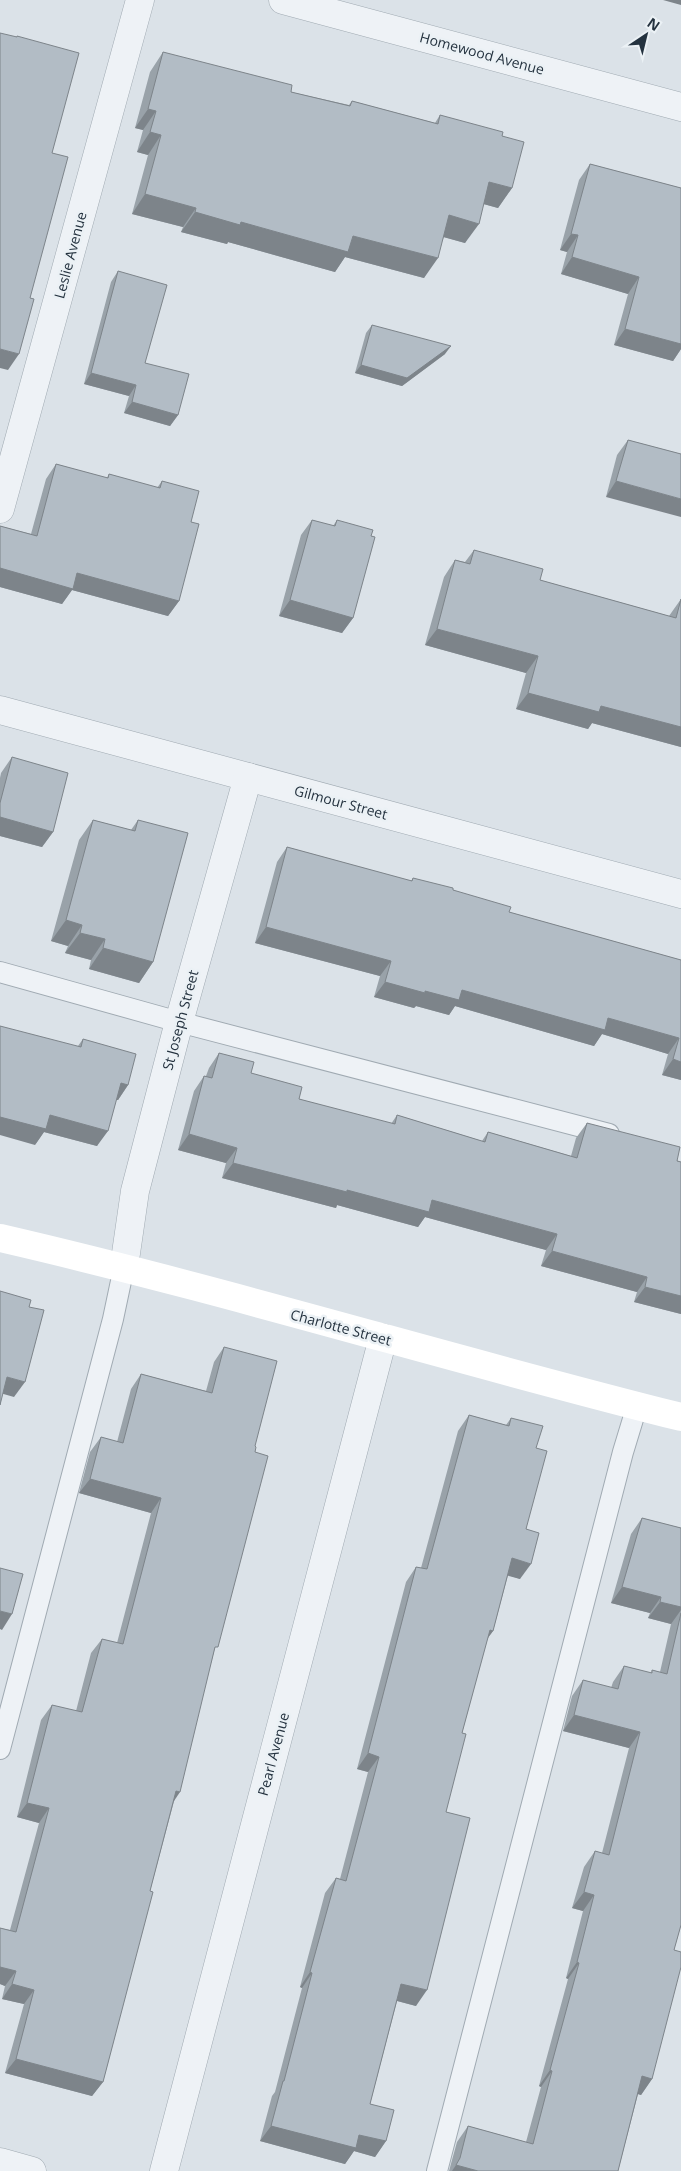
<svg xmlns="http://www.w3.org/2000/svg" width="681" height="2171" font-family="'Open Sans',sans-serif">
	<rect width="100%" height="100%" fill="#dbe2e8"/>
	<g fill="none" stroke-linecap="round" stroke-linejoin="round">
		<defs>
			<g id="lane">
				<polyline points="0,972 179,1022 609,1134"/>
				<polyline points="0,1749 113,1319 124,1267"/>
				<polyline points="437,2171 623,1452 637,1406"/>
			</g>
			<g id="street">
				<polyline points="283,0 681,107"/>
				<polyline points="0,509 140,0"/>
				<polyline points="0,710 681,894"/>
				<polyline points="124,1267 135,1191 179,1022 248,777"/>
				<polyline points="0,2162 32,2171"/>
				<polyline points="164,2171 383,1338"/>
			</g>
		</defs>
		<use href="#lane" stroke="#a0aab2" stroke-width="22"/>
		<use href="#street" stroke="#a0aab2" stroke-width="29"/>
		<use href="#lane" stroke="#eef2f6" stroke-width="20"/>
		<use href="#street" stroke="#eef2f6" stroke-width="28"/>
		<path stroke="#fff" stroke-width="28" d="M0,1238C229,1291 453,1360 681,1417"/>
	</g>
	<g fill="#99a2a9">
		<polygon points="163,52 291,92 349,105 352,101 435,123 440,115 502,136 512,188 498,208 484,204 465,243 444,237 424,278 345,257 335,272 228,242 227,244 181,232 183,227 132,214 148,155 137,152 143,130 135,128 150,72"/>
		<polygon points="590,164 681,188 681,349 673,361 614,345 628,294 561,274 567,252 560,250 579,180"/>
		<polygon points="118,271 145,363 178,415 170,426 124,413 129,396 84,384 111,282"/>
		<polygon points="372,325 445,354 402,386 355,373 366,333"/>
		<polygon points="628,440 681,454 606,497 617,455"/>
		<polygon points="56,464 107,478 109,474 157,488 162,481 191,522 179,601 168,616 72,590 62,604 0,587 0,526 31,534 46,479"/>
		<polygon points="312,520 333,526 337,520 353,618 342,633 279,616 301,535"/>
		<polygon points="474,550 540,580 669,616 681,599 681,747 592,723 588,729 516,709 526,673 425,645 444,577 455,560 465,562"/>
		<polygon points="12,757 53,832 42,847 0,836 0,778 1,773"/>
		<polygon points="93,820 131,830 138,820 153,962 139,983 89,969 91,960 65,953 68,946 51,941 79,840"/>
		<polygon points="287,847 411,881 413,878 453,890 509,912 681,960 681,1080 662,1075 668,1054 602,1034 594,1046 455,1006 449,1015 416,1006 414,1008 374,997 380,976 255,943 277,862"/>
		<polygon points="83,1039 128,1085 118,1100 116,1100 97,1146 44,1132 35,1145 78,1046"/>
		<polygon points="219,1053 251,1073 299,1099 391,1124 397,1115 482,1141 488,1132 571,1156 576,1138 587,1123 681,1162 681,1314 634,1302 637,1292 541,1266 546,1250 425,1217 418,1227 337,1205 336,1208 222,1178 226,1163 178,1150 194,1091 204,1076 206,1076 209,1068"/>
		<polygon points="224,1347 255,1446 214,1652 150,1891 103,2082 92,2096 5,2073 24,2004 2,1999 5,1986 0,1984 0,1928 10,1930 39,1823 17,1817 41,1720 52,1705 76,1711 91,1653 102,1639 117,1643 151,1513 79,1493 90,1452 101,1437 117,1442 131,1389 141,1374 206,1391 214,1362"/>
		<polygon points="469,1415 506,1425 511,1418 536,1448 520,1579 508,1575 493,1631 487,1639 462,1733 446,1812 416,2006 397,2001 370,2104 386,2141 375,2157 354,2151 345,2164 260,2141 272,2096 275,2092 302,1988 300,1987 325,1893 336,1878 340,1879 368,1772 357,1769 406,1582 416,1567 421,1568 458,1431"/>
		<polygon points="642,1518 681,1528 681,1925 674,1950 652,2079 641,2095 638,2094 618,2171 449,2171 457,2142 468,2126 526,2142 541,2087 539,2086 568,1979 566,1978 583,1911 572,1908 584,1867 595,1851 602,1853 629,1748 563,1731 572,1696 583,1680 611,1688 613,1682 624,1666 651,1673 652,1670 660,1672 671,1624 648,1618 650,1613 611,1603 631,1534"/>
	</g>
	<g fill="#7d848a">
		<polygon points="663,0 681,0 681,5"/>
		<polygon points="148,109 156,111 143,130 135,128"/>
		<polygon points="150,132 161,135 148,155 137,152"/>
		<polygon points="489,182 512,188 498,208 476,202"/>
		<polygon points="145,194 196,208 183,227 132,214"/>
		<polygon points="195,212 353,236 438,258 424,278 345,257 335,272 228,242 227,244 181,232"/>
		<polygon points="449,215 479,224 465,243 436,235"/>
		<polygon points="571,234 578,235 567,252 560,250"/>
		<polygon points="572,257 639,277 628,294 561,274"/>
		<polygon points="625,329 681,344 681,349 673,361 614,345"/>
		<polygon points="451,346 445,354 402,386 355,373 361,365"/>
		<polygon points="0,349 19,354 8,370 0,368"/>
		<polygon points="91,373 136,385 129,396 84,384"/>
		<polygon points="132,402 178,415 170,426 124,413"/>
		<polygon points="616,481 681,499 681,517 606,497"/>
		<polygon points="0,568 77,573 179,601 168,616 72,590 62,604 0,587"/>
		<polygon points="290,600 353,618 342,633 279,616"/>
		<polygon points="437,629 538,656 526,673 425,645"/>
		<polygon points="528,693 601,706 681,727 681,747 592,723 588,729 516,709"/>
		<polygon points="0,817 53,832 42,847 0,836"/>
		<polygon points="66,920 82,925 68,946 51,941"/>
		<polygon points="266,927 391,961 380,976 255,943"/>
		<polygon points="80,933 105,939 91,960 65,953"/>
		<polygon points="103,948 153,962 139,983 89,969"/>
		<polygon points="385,982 425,991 462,990 608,1018 679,1038 668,1054 602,1034 594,1046 455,1006 449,1015 416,1006 414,1008 374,997"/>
		<polygon points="673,1059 681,1062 681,1080 662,1075"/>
		<polygon points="121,1083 128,1085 118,1100 110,1098"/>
		<polygon points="50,1115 108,1131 97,1146 44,1132 35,1145 0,1135 0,1117"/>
		<polygon points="189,1134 237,1148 226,1163 178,1150"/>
		<polygon points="233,1163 347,1190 432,1200 557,1234 546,1250 425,1217 418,1227 337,1205 336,1208 222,1178"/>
		<polygon points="552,1251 647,1277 637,1292 541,1266"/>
		<polygon points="645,1287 681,1296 681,1314 634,1302"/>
		<polygon points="7,1377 25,1382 14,1397 0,1393"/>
		<polygon points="90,1479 161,1498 151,1513 79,1493"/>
		<polygon points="512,1558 531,1564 520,1579 502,1574"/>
		<polygon points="622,1587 661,1597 650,1613 611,1603"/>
		<polygon points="660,1602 681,1607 681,1610 671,1624 648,1618"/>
		<polygon points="0,1611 12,1614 2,1630 0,1629"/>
		<polygon points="490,1630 493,1631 482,1646"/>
		<polygon points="574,1715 640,1732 629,1748 563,1731"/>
		<polygon points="368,1753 379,1757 368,1772 357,1769"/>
		<polygon points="176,1791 180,1792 170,1807"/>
		<polygon points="27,1803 49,1808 39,1823 17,1817"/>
		<polygon points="584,1892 594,1895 583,1911 572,1908"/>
		<polygon points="577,1962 579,1963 568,1979 566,1978"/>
		<polygon points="0,1967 16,1971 5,1986 0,1984"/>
		<polygon points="310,1972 312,1973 302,1988 300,1987"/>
		<polygon points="12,1984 34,1990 24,2004 2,1999"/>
		<polygon points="401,1984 427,1990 416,2006 390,1999"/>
		<polygon points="16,2059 103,2082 92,2096 5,2073"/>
		<polygon points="550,2070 552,2071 541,2087 539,2086"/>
		<polygon points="642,2076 652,2079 641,2095 631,2092"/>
		<polygon points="271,2126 359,2135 386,2141 375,2157 354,2151 345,2164 260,2141"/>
		<polygon points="456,2165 478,2171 452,2171"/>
	</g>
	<g fill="#b2bcc5" stroke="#7d848a">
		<polygon points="0,33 17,37 17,36 79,53 52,153 68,157 30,298 34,299 19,354 0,349"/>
		<polygon points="163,52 292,85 291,92 350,106 352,101 438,124 440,115 503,132 502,136 524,142 512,188 489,182 479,224 449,215 438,258 353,236 348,252 241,222 240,225 195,212 196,208 145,194 161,135 150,132 156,111 148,109"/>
		<polygon points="590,164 681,188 681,344 625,329 639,277 572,257 578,235 571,234"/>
		<polygon points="118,271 167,285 145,363 189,374 178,415 132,402 136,385 91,373"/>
		<polygon points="372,325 451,346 407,378 361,365"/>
		<polygon points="628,440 681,454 681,499 616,481"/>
		<polygon points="56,464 108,478 109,474 160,488 162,481 199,491 191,522 199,524 179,601 77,573 73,589 0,568 0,526 37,536"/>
		<polygon points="312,520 335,526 337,520 373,530 371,536 375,537 353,618 290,600"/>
		<polygon points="474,550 543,569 540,580 676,618 681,599 681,727 601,706 599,712 528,693 538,656 437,629 455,560 470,564"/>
		<polygon points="12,757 68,773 53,832 0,817 0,803"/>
		<polygon points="93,820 135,831 138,820 188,833 153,962 103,948 105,939 80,933 82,925 66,920"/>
		<polygon points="287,847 412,881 413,878 453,888 453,890 511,907 509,912 681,960 681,1062 673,1059 679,1038 608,1018 605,1030 462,990 459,1000 425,991 425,993 385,982 391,961 266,927"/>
		<polygon points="0,1026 81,1047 83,1039 136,1054 128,1085 121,1083 108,1131 50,1115 46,1129 0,1117"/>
		<polygon points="219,1053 254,1062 251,1073 302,1087 299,1099 395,1124 397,1115 485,1142 488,1132 577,1158 587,1123 680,1147 677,1161 681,1162 681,1296 645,1287 647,1277 552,1251 557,1234 432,1200 429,1212 347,1190 347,1192 233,1163 237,1148 189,1134 204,1076 212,1078"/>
		<polygon points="0,1291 31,1300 29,1307 44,1310 25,1382 7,1377 0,1405"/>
		<polygon points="224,1347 277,1361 255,1446 256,1447 255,1452 268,1456 218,1647 215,1647 180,1792 176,1791 150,1891 153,1892 103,2082 16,2059 34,1990 12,1984 16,1971 0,1967 0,1928 16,1932 49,1808 27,1803 52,1705 82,1712 102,1639 123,1644 161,1498 90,1479 101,1437 123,1443 141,1374 212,1393"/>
		<polygon points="469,1415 509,1426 511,1418 543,1426 536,1448 547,1451 526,1529 539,1533 531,1564 512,1558 493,1631 490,1630 462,1733 466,1734 446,1812 470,1818 427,1990 401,1984 370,2104 394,2110 386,2141 359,2135 356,2148 271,2126 283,2081 284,2081 312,1973 310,1972 336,1878 346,1881 379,1757 368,1753 416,1567 427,1569"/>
		<polygon points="642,1518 681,1528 681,1607 660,1602 661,1597 622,1587"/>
		<polygon points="0,1568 23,1574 12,1614 0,1611"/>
		<polygon points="681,1613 681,1925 674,1950 681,1952 681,1967 652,2079 642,2076 618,2171 478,2171 456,2165 460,2158 468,2126 533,2144 552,2071 550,2070 579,1963 577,1962 594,1895 584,1892 595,1851 609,1855 640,1732 574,1715 583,1680 618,1689 624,1666 652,1673 652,1670 667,1674"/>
	</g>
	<g text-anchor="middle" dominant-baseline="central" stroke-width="5" stroke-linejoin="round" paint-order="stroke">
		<g font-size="14" fill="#24323f" stroke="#ebf1f5">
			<text transform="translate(482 53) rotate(15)">Homewood Avenue</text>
			<text transform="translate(70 255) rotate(-75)">Leslie Avenue</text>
			<text transform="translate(341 802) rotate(15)">Gilmour Street</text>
			<text transform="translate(180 1020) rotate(-75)">St Joseph Street</text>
			<text transform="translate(341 1327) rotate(15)">Charlotte Street</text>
			<text transform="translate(273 1754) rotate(-75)">Pearl Avenue</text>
		</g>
	</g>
	<g transform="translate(646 35) rotate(35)" stroke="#ebf1f5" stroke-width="4" paint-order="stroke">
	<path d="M0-4L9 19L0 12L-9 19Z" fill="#24323f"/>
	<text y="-8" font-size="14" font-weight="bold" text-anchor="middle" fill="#24323f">N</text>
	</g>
</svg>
